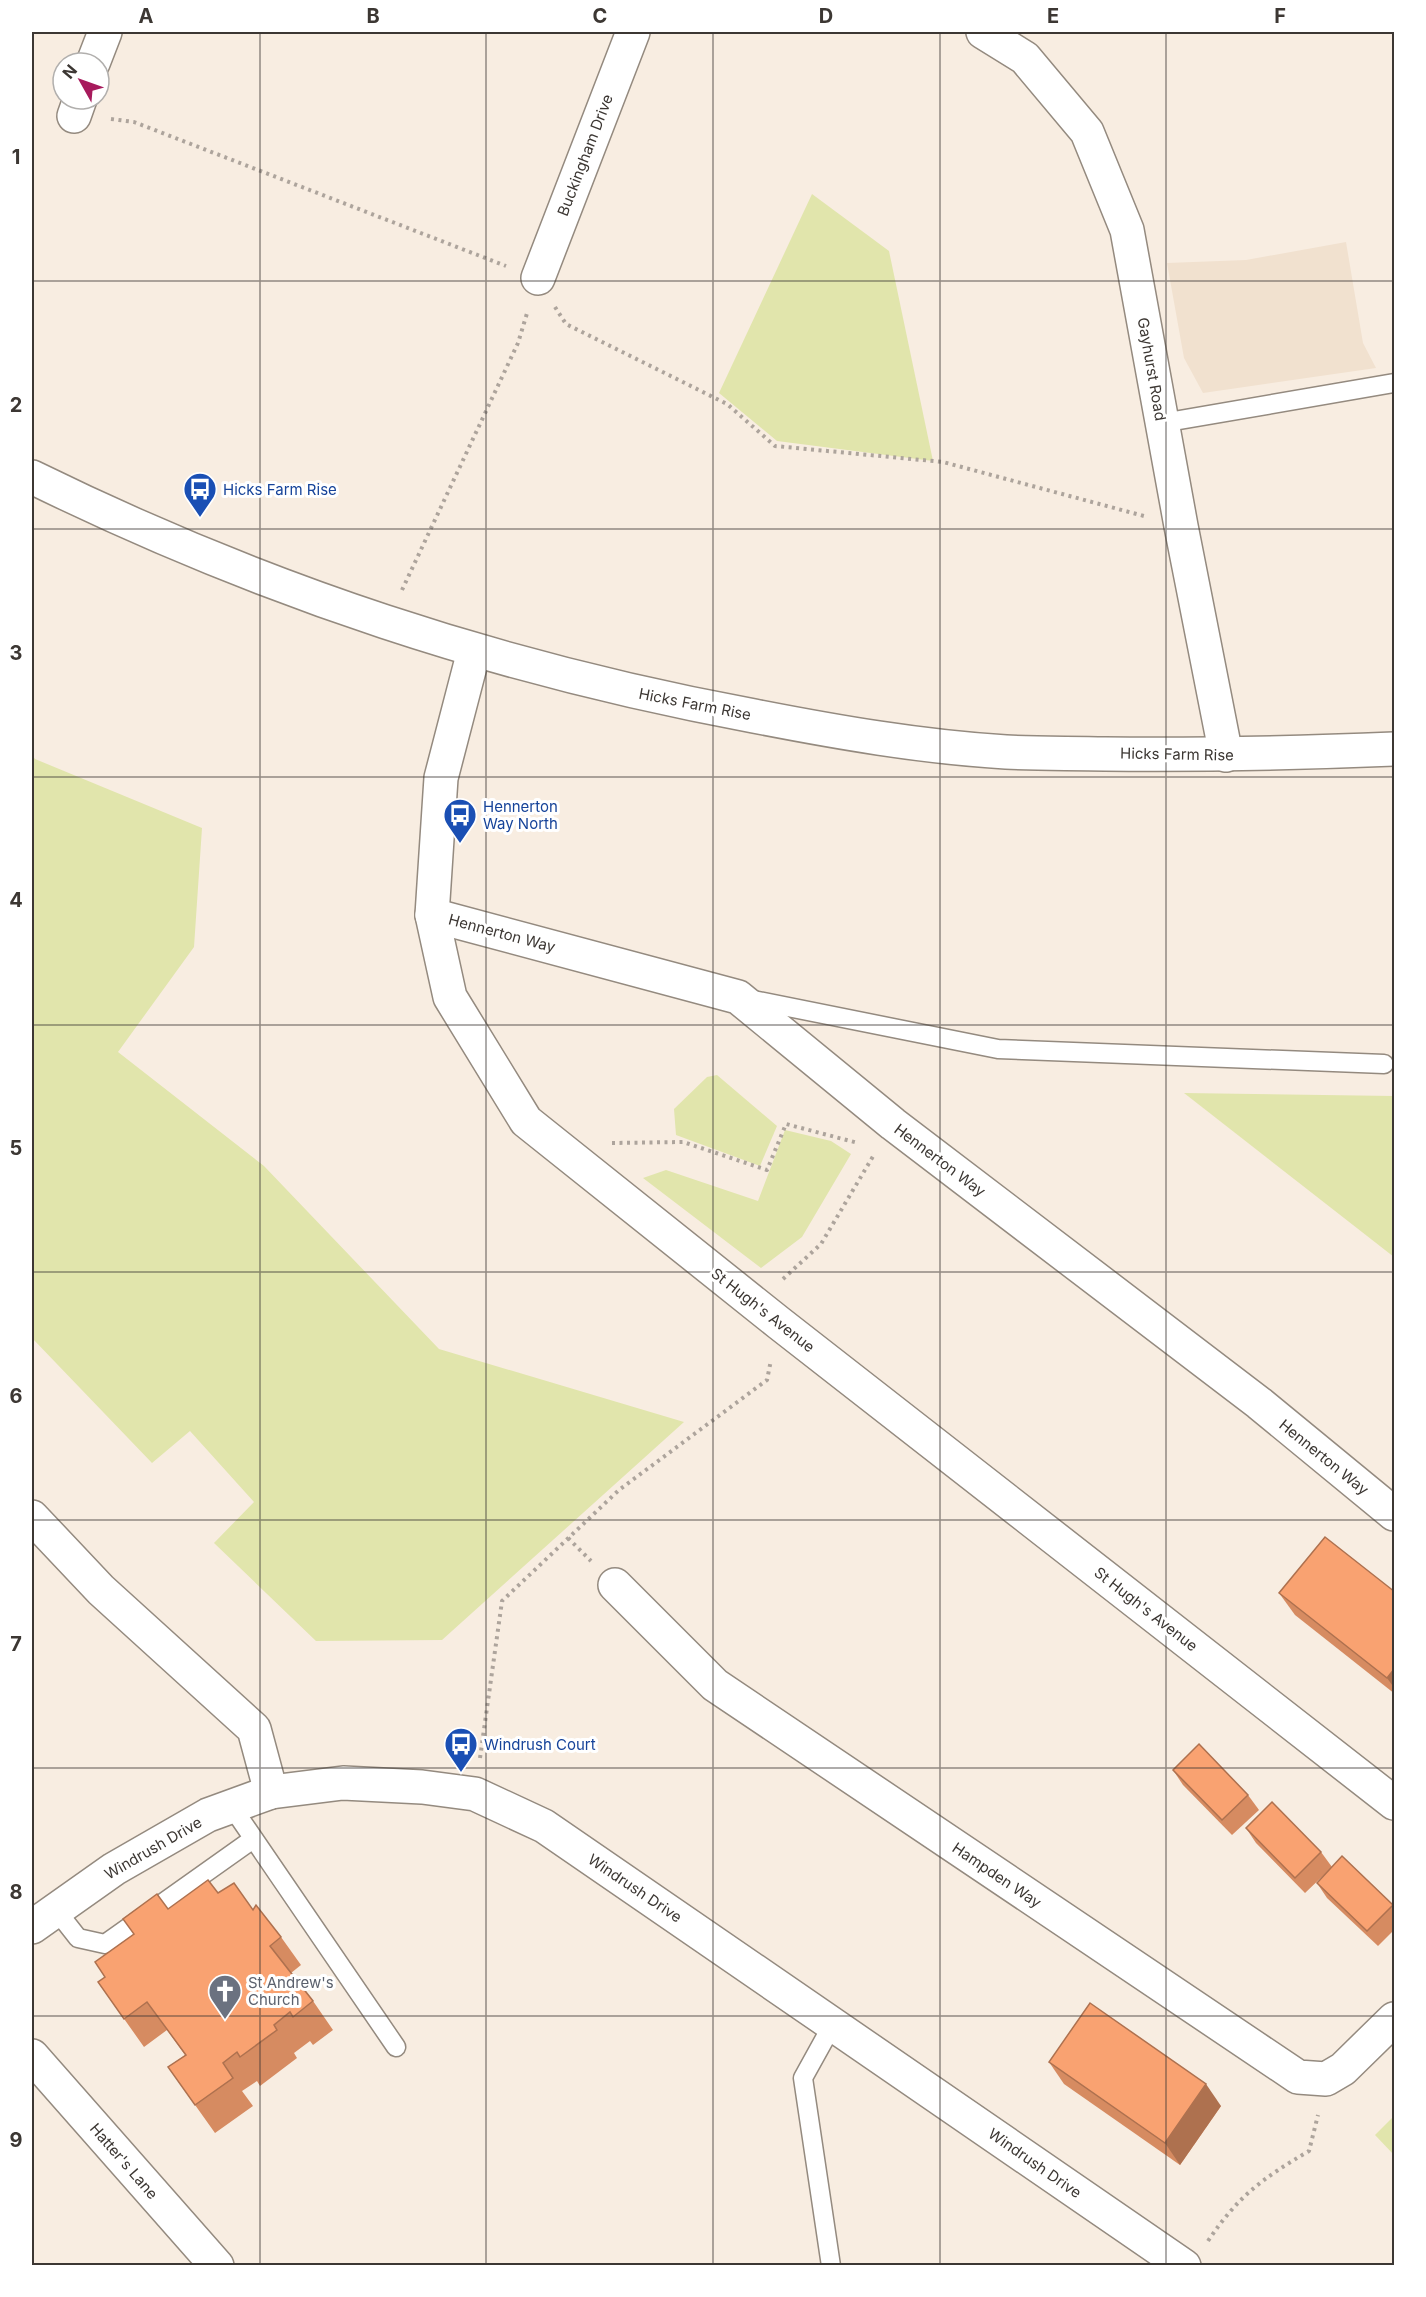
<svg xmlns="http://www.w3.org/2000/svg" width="1426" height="2297" font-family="Inter,sans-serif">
	<rect width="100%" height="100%" fill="#f8ede1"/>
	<polygon fill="#f1e1cf" points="1346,242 1363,343 1376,368 1203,393 1184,358 1167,263 1246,260"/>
	<g fill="#e1e5ac">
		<polygon points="812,194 889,251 933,461 777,441 719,393"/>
		<polygon points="32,755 35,759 202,828 194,947 118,1052 264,1166 439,1349 684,1422 442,1640 316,1641 214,1543 254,1502 190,1431 152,1463 32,1338"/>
		<polygon points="717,1075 777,1126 760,1166 676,1135 674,1109 707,1077"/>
		<polygon points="1184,1093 1394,1096 1394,1257"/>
		<polygon points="785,1130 831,1141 851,1154 802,1237 761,1268 643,1178 666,1170 758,1201"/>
		<polygon points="1394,2116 1394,2155 1375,2135"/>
	</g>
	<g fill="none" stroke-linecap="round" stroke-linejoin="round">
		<defs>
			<g id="service">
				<polyline points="1162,423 1394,383"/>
				<polyline points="748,999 998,1049 1384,1064"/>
				<polyline points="232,1807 396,2047"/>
				<polyline points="56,1910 78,1938 105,1944 253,1839"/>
				<polyline points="831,2266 803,2078 834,2022"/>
			</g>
			<g id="minor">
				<polyline points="983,32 1025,58 1087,132 1127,230 1181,526 1226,755"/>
				<polyline points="93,63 105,32"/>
				<polyline points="74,116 80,99"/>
				<polyline points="538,278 633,32"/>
				<path d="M32,477C264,591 500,669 754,716C836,732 922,747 1006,752C1038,754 1072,753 1105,754C1202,755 1298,753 1394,749"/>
				<polyline points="474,651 441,778 432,915 450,997 526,1121 779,1323 1394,1803"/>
				<polyline points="432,915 738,997 893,1124 1259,1403 1394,1514"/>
				<polyline points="32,1517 101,1590 254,1729 271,1792"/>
				<polyline points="615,1585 715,1685 1298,2077 1326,2079 1343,2069 1394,2019"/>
				<polyline points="32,1927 114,1869 208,1815 271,1792 343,1783 422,1787 475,1794 544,1826 1184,2266"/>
				<polyline points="32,2056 217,2266"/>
			</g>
		</defs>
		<use href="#service" stroke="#948a7f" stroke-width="21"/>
		<use href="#minor" stroke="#948a7f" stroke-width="36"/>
		<g stroke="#ada49c" stroke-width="4" stroke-dasharray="3 4.5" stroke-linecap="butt">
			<polyline points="111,119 134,122 506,266"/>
			<polyline points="555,307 566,324 727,404 775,446 943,462 1144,516"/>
			<polyline points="402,590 518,343 528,310"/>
			<polyline points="612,1143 683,1142 767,1170 786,1124 858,1143"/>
			<polyline points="783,1279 821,1244 875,1153"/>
			<polyline points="568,1538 591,1561"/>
			<polyline points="480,1758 502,1601 619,1490 767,1380 771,1360"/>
			<path d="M1208,2241C1238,2196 1263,2178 1309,2151L1318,2115"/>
		</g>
		<use href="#service" stroke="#fff" stroke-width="18"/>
		<use href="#minor" stroke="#fff" stroke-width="33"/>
	</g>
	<g fill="#d68b61">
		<polygon points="1395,1592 1395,1694 1295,1615 1279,1593"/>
		<polygon points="1173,1770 1248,1795 1259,1810 1232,1835 1183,1785"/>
		<polygon points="1246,1828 1321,1852 1332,1867 1393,1905 1395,1908 1395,1929 1378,1946 1327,1898 1317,1883 1328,1871 1305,1893 1256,1843"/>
		<polygon points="218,1893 253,1910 281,1937 301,1965 291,1973 313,2001 333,2030 313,2045 310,2041 294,2053 297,2058 260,2086 257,2081 242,2091 253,2106 215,2133 168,2067 185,2055 167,2030 144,2047 98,1982 105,1977 168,1909"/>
		<polygon points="1049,2062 1221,2106 1180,2165 1064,2084"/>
	</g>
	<g fill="#ae714f">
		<polygon points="1395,1668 1395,1689 1387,1678"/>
		<polygon points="1206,2084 1221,2106 1180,2165 1165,2143"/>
	</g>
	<g fill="#f9a271" stroke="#ae714f" stroke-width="1.5">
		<polygon points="1325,1537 1395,1592 1395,1668 1387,1678 1279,1593"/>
		<polygon points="1199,1744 1248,1795 1222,1820 1173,1770"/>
		<polygon points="1272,1802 1321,1852 1295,1878 1246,1828"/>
		<polygon points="1342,1856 1393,1905 1367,1931 1317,1883"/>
		<polygon points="208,1880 218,1893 234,1883 253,1910 256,1905 281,1937 270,1946 313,2001 293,2017 290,2012 274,2025 277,2030 240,2057 237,2052 223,2063 233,2078 195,2105 168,2067 186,2055 147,2002 124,2019 98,1982 105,1977 95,1962 134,1934 123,1919 157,1894 168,1909"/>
		<polygon points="1090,2003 1206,2084 1165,2143 1049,2062"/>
	</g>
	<path fill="none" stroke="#3c3733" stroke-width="1.5" stroke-opacity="0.55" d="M260,32V2266M486,32V2266M713,32V2266M940,32V2266M1166,32V2266M32,281H1394M32,529H1394M32,777H1394M32,1025H1394M32,1272H1394M32,1520H1394M32,1768H1394M32,2016H1394"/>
	<defs>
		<symbol id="bus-pin" viewBox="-11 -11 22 30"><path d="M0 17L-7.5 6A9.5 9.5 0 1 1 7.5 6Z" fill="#1a4fb4" stroke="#fff"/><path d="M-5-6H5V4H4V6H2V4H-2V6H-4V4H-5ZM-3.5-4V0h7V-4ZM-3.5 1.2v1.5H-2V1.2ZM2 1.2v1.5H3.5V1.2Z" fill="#fff"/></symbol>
		<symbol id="church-pin" viewBox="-11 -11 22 30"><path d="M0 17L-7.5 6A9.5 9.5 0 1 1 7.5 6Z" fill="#6b7280" stroke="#fff"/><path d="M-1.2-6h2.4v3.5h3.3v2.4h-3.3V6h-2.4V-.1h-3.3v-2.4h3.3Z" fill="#fff"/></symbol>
	</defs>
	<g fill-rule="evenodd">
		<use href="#bus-pin" x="181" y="470" width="38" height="52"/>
		<use href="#bus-pin" x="441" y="796" width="38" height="52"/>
		<use href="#bus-pin" x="442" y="1725" width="38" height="52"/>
		<use href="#church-pin" x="206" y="1972" width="38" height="52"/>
	</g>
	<g text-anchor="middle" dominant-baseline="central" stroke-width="6" stroke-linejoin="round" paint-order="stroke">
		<g font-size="15" fill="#3c3733" stroke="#fff">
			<text transform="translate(585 155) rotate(-69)">Buckingham Drive</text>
			<text transform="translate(1152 369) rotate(80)">Gayhurst Road</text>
			<text transform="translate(695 704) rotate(11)">Hicks Farm Rise</text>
			<text transform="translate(1177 754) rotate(1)">Hicks Farm Rise</text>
			<text transform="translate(502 933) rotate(15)">Hennerton Way</text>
			<text transform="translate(940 1160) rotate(37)">Hennerton Way</text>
			<text transform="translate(763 1310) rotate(38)">St Hugh's Avenue</text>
			<text transform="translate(1324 1457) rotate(39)">Hennerton Way</text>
			<text transform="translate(1146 1609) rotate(38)">St Hugh's Avenue</text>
			<text transform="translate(153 1848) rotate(-30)">Windrush Drive</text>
			<text transform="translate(997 1875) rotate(34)">Hampden Way</text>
			<text transform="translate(635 1888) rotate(34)">Windrush Drive</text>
			<text transform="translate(124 2161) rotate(49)">Hatter's Lane</text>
			<text transform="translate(1035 2163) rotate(35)">Windrush Drive</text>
		</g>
		<g font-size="15" fill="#164399" stroke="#fff" text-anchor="start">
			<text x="223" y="489">Hicks Farm Rise</text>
			<text x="483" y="806">Hennerton<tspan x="483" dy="17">Way North</tspan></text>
			<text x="484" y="1744">Windrush Court</text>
		</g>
		<g font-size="15" fill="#5b616d" stroke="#fff" text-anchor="start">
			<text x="248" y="1982">St Andrew's<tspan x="248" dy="17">Church</tspan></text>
		</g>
	</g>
	<rect width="1426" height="2297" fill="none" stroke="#ffffff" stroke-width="66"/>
	<g transform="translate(81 81) rotate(310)"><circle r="28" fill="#ffffff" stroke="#b1afad" stroke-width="1.5"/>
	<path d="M0-4.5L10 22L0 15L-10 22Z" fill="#a71a5c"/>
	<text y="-9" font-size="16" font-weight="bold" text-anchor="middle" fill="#3c3733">N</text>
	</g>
	<rect x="33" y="33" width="1360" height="2231" fill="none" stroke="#3c3733" stroke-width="2"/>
	<g font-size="20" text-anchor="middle" font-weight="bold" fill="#3c3733">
		<text x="146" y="23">A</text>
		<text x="373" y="23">B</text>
		<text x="600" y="23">C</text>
		<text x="826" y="23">D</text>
		<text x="1053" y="23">E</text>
		<text x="1280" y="23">F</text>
		<text x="16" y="164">1</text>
		<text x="16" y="412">2</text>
		<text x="16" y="660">3</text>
		<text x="16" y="907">4</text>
		<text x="16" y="1155">5</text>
		<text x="16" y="1403">6</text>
		<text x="16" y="1651">7</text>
		<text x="16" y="1899">8</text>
		<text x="16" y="2147">9</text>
	</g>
</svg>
